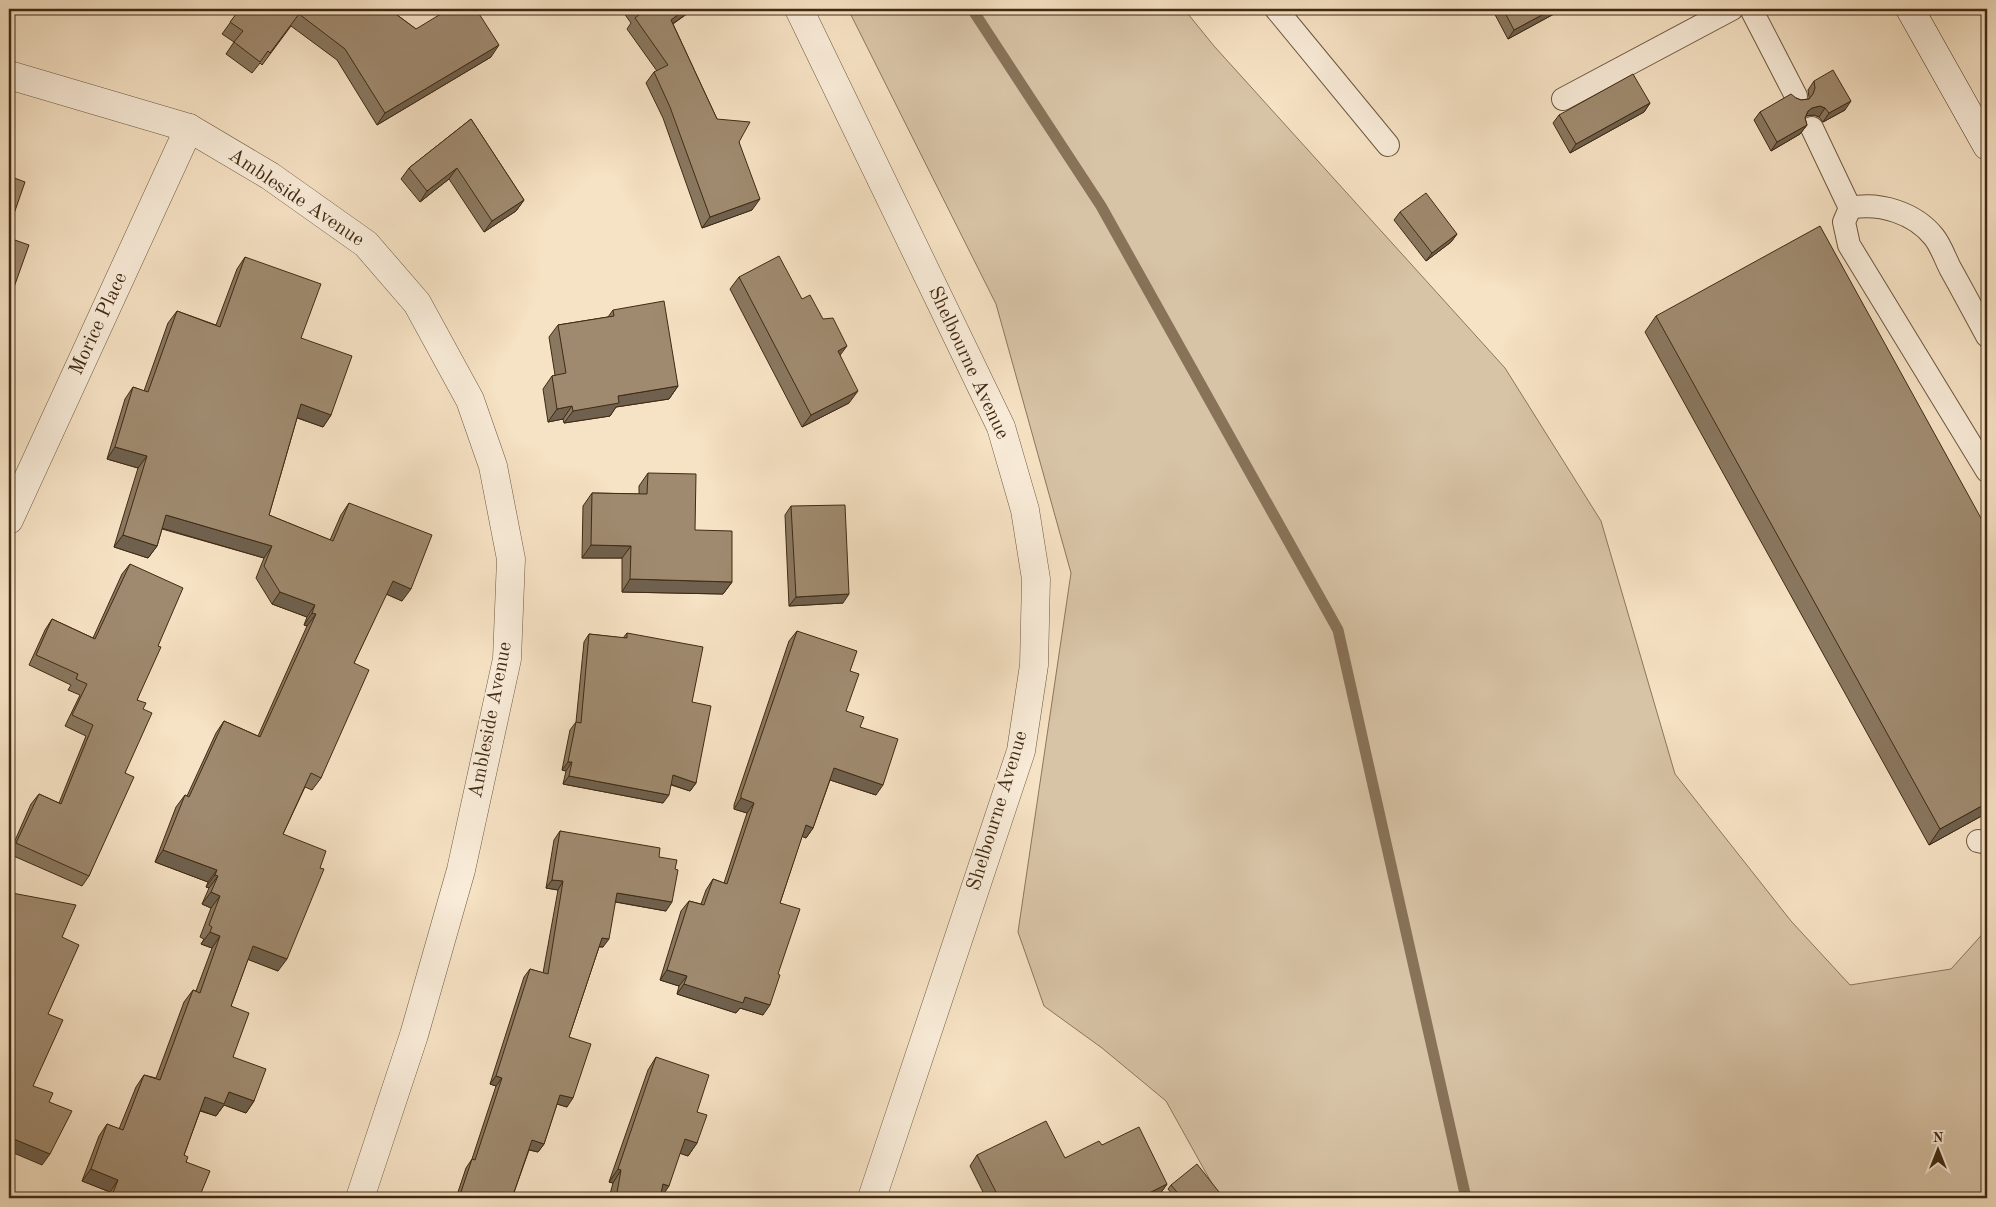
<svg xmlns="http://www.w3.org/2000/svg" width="1996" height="1207" font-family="'Old Standard TT',serif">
	<rect width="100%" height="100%" fill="#f6e2c4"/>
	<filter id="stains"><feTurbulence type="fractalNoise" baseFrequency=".004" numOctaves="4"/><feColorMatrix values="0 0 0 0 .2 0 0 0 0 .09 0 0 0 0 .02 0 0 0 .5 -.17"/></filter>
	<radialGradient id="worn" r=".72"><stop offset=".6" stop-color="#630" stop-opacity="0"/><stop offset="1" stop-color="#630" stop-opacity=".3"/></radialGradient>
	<polygon fill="#d7c3a6" stroke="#8c765c" points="848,9 1184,9 1214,46 1505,368 1601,521 1675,774 1791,921 1850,985 1951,969 1987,929 1987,1198 1220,1198 1166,1101 1102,1048 1044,1006 1018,932 1071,573 996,304"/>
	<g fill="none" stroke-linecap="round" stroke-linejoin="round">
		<polyline stroke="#887359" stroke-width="11" points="972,9 1101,206 1338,630 1466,1198"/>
		<defs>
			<g id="lane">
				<polyline points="1276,9 1388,145"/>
				<polyline points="1751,9 1796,96"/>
				<polyline points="1563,99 1732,9"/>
				<polyline points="1812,128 1850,208 1844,222 1849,245 1987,471"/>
				<path d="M1850,208C1880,202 1915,213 1934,237C1941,246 1945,258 1950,268C1963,291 1975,314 1987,336"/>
				<polyline points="1978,841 1987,843"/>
			</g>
			<g id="street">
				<polyline points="799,9 1001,427 1025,510 1036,579 1034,665 1021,751 872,1198"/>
				<polyline points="9,75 189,128 270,176 366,244 417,303 470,400 493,466 511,559 507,659 461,870 414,1035 360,1198"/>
				<polyline points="9,520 189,128"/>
			</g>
			<polyline id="secondary" points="1910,9 1987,146"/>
		</defs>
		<use href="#lane" stroke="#6e583f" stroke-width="24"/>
		<use href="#street" stroke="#6e583f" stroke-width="29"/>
		<use href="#secondary" stroke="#402a13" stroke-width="29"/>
		<use href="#lane" stroke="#f9ecd9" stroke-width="22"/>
		<use href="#street" stroke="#f9ecd9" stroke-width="28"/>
		<use href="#secondary" stroke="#f9ecd9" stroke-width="28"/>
	</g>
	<g fill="#89775f" stroke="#402a13">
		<polygon points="240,9 389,9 416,29 491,57 377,125 337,60 291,26 262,65 260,63 252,73 226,54 234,42 222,34"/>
		<polygon points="621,9 693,9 691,11 673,24 717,119 739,142 752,210 702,228 663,118 646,83 654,72 657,71 627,29 631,23"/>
		<polygon points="1492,9 1563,9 1508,39"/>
		<polygon points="1814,81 1845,110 1823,122 1819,117 1814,115 1806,116 1805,118 1807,125 1800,134 1771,151 1754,120 1760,112 1796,98 1801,100 1809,99 1809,97 1808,90"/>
		<polygon points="1650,103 1644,112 1570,153 1553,123 1559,115"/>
		<polygon points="471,119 524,200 516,211 484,232 449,179 420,202 401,179 409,168"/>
		<polygon points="1400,212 1457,234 1451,242 1426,261 1394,220"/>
		<polygon points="245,257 301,338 331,415 323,427 297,418 269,515 330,540 341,515 349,503 402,601 386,594 354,663 321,778 312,790 305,787 283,834 278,971 248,959 231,1006 233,1057 254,1101 246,1113 224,1105 216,1116 200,1111 184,1155 199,1198 107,1198 110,1192 82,1181 99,1136 107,1124 119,1129 136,1087 144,1075 156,1078 184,1002 193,990 196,991 212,948 201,944 204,939 200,937 211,908 202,904 209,888 206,887 208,882 155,862 176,807 185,795 187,796 216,733 224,721 258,736 307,626 304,625 307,617 272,604 256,578 264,558 162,529 157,546 148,558 114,547 138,468 107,459 125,399 133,387 144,391 168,323 177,311 216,325 237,269"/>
		<polygon points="739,277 802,299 840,355 849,403 802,427 730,289"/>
		<polygon points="613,310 678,386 669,399 616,407 610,416 564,423 563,419 548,422 543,389 552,376 555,375 549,337 558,325 608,317"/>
		<polygon points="1656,316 1987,529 1987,813 1929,845 1645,332"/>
		<polygon points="648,473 695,530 732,582 723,594 622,592 622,558 582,558 583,506 592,493 639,494 639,486"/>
		<polygon points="791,506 843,603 789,606 785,515"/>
		<polygon points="130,564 158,646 137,700 143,709 125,773 89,876 82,886 9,854 31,804 39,794 59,803 86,736 65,726 80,695 68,690 71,685 29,665 45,630 52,619 93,638 122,574"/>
		<polygon points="797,631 850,671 846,711 860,727 876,795 830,780 813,828 806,838 802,836 780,903 763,1015 740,1008 736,1013 677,994 679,986 660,980 681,911 689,901 701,904 706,890 713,879 724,883 747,813 734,809 734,805 789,641"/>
		<polygon points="627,633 692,702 696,783 690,791 671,785 663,803 563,784 566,771 562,770 570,730 576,722 584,642 589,634 623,638"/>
		<polygon points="560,831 659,857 666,911 615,902 603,947 599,947 569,1037 567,1107 557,1104 544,1144 538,1152 529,1150 512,1198 456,1198 466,1168 472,1159 496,1086 490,1084 524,977 530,969 543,973 558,890 546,888 554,840"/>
		<polygon points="656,1057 697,1112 697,1143 688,1156 680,1153 661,1198 609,1198 613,1183 609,1182 648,1070"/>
		<polygon points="1102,1145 1167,1184 1160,1194 1152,1198 986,1198 970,1166 977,1155 1065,1158"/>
		<polygon points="1171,1185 1216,1196 1213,1198 1175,1198 1168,1189"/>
	</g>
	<g fill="#6f614e" stroke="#402a13">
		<polygon points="686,9 693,9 691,11 663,30 671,20"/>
		<polygon points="1553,9 1563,9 1508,39 1514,30"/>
		<polygon points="499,45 491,57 377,125 385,113"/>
		<polygon points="1851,101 1845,110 1823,122 1829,113"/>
		<polygon points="1650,103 1644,112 1570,153 1576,144"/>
		<polygon points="1820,106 1825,108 1819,117 1814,115 1806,116 1808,111 1812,108"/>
		<polygon points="1807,125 1800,134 1771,151 1777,142"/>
		<polygon points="457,168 449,179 420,202 427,191"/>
		<polygon points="760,199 752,210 702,228 710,217"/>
		<polygon points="524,200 516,211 484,232 492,221"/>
		<polygon points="1457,234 1451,242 1426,261 1432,253"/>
		<polygon points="9,288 13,290 9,295"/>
		<polygon points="847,346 838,358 838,351"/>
		<polygon points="678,386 669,399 616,407 610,416 564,423 573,411 618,396"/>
		<polygon points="858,391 849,403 802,427 811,415"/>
		<polygon points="301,404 331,415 323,427 293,416"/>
		<polygon points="572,406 563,419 548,422 557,409"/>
		<polygon points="115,447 147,456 138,468 107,459"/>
		<polygon points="166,515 272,546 264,558 158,527"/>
		<polygon points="123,535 157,546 148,558 114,547"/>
		<polygon points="591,545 631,546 622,558 582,558"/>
		<polygon points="630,579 732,582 723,594 622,592"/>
		<polygon points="393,581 411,589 402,601 384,593"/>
		<polygon points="280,592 315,605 307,617 272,604"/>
		<polygon points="849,594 843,603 789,606 796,597"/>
		<polygon points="312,613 316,614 307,626 304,625"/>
		<polygon points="568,762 572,762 566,771 562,770"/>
		<polygon points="834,768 883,785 876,795 827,779"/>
		<polygon points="673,775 696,783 690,791 667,783"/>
		<polygon points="569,776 669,795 663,803 563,784"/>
		<polygon points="741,798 754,803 747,813 734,809"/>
		<polygon points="1987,803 1987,813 1929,845 1940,829"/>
		<polygon points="806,825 813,828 806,838 798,835"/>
		<polygon points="163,850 217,870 208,882 155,862"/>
		<polygon points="215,875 218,876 209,888 206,887"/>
		<polygon points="552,880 563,881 558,890 546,888"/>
		<polygon points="211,892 220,896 211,908 202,904"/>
		<polygon points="617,893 672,902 666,911 611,901"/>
		<polygon points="210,932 220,936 212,948 201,944"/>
		<polygon points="602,938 609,939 603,947 596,946"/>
		<polygon points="253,946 287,959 278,971 244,958"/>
		<polygon points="667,970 687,976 679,986 660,980"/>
		<polygon points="684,984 745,997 770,1005 763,1015 740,1008 736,1013 677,994"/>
		<polygon points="496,1076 502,1078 496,1086 490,1084"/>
		<polygon points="229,1092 254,1101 246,1113 224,1105 216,1116 196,1109 205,1097"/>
		<polygon points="560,1095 573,1098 567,1107 554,1103"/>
		<polygon points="9,1137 50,1154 42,1165 9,1151"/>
		<polygon points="685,1139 697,1143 688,1156 676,1152"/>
		<polygon points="532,1140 544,1144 538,1152 526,1149"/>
		<polygon points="91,1169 118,1180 110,1192 82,1181"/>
		<polygon points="618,1169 621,1170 613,1183 609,1182"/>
		<polygon points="663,1184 669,1186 661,1198 659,1198"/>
		<polygon points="1167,1184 1160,1194 1152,1198 1139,1198"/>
	</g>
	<g fill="#9f8a6f" stroke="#402a13">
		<polygon points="240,9 389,9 416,29 449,9 476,9 499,45 385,113 345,49 299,14 270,53 268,51 260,62 234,42 243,31 230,22"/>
		<polygon points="636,9 686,9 671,20 717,119 750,122 739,142 760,199 710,217 670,107 654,72 668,65 635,18 640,14"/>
		<polygon points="1503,9 1553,9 1514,30"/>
		<polygon points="1833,70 1851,101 1829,113 1825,108 1820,106 1812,108 1808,111 1805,118 1807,125 1777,142 1760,112 1791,94 1796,98 1801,100 1809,99 1813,94 1815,88 1814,81"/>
		<polygon points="1633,74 1650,103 1576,144 1559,115"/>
		<polygon points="471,119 524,200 492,221 457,168 427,191 409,168"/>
		<polygon points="9,176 25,182 9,228"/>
		<polygon points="1426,193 1457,234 1432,253 1400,212"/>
		<polygon points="1820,226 1987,529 1987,803 1940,829 1656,316"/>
		<polygon points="9,238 29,245 13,290 9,288"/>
		<polygon points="779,256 802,299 810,295 823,319 833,318 847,346 838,351 858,391 811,415 739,277"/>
		<polygon points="245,257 321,284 301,338 352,356 331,415 301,404 269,515 333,541 349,503 432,535 411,589 393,581 354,663 369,670 321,778 311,773 283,834 326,851 320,868 324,869 287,959 253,946 231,1006 249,1013 233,1057 266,1069 254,1101 229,1092 224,1104 205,1097 184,1155 188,1157 186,1162 210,1171 199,1198 111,1198 118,1180 91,1169 107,1124 123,1130 144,1075 160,1080 193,990 200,993 220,936 210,932 212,927 209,925 220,896 211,892 218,876 215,875 217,870 163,850 185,795 189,797 224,721 260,737 316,614 312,613 315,605 280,592 264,566 272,546 166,515 157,546 123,535 147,456 115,447 133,387 148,392 177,311 220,327"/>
		<polygon points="664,301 678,386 618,396 619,403 573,411 572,406 557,409 552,376 566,373 558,325 614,316 613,310"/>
		<polygon points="648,473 696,474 695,530 732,531 732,582 630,579 631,546 591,545 592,493 647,494"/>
		<polygon points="845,505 849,594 796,597 791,506"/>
		<polygon points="130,564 183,588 158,646 161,647 137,700 146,703 143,709 152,713 125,773 134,777 89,876 16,843 39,794 61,804 93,725 72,715 87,684 76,679 78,674 36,655 52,619 95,639"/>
		<polygon points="797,631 857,651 850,671 859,674 846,711 864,717 860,727 898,739 883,785 834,768 813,828 806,825 780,903 800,909 778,974 780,975 770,1005 745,997 743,1003 684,984 687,976 667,970 689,901 704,905 713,879 727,884 754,803 741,798 741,795"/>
		<polygon points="627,633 703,647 692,702 711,706 696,783 673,775 669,795 569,776 572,762 568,762 576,722 581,723 589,634 627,638"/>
		<polygon points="560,831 660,848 659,857 677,860 675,869 678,870 672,902 617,893 609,939 602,938 569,1037 591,1044 573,1098 560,1095 544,1144 532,1140 512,1198 459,1198 472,1159 475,1160 502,1078 496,1076 530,969 548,974 563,881 552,880"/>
		<polygon points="12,893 76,905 62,937 79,945 48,1014 63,1020 33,1086 53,1093 49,1102 72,1111 50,1154 9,1137 9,899"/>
		<polygon points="656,1057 709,1075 697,1112 707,1115 697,1143 685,1139 669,1186 663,1184 660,1198 616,1198 621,1170 618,1169"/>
		<polygon points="1046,1121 1065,1158 1099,1141 1102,1145 1139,1127 1167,1184 1139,1198 987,1198 996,1192 977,1155"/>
		<polygon points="1197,1164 1219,1192 1211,1198 1182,1198 1171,1185"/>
	</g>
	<g text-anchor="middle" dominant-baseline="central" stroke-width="4.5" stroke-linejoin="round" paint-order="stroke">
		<g font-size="20" fill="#402a13" stroke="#f9ecd9">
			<text transform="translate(296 198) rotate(34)">Ambleside Avenue</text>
			<text transform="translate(99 324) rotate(-65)">Morice Place</text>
			<text transform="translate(968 363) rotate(65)">Shelbourne Avenue</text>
			<text transform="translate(491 720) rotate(-79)">Ambleside Avenue</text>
			<text transform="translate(998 811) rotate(-73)">Shelbourne Avenue</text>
		</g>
	</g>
	<rect width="1996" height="1207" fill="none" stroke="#f6e2c4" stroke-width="30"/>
	<rect x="10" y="10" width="1976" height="1187" fill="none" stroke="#402a13" stroke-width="2.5"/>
	<rect x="15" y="15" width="1966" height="1177" fill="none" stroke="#402a13"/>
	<g transform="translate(1938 1150)" stroke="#f9ecd9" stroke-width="4" paint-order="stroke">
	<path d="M0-4L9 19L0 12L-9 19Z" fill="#402a13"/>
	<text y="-8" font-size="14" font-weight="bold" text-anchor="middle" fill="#402a13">N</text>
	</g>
	<rect width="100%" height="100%" filter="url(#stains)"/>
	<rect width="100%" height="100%" fill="url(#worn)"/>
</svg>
